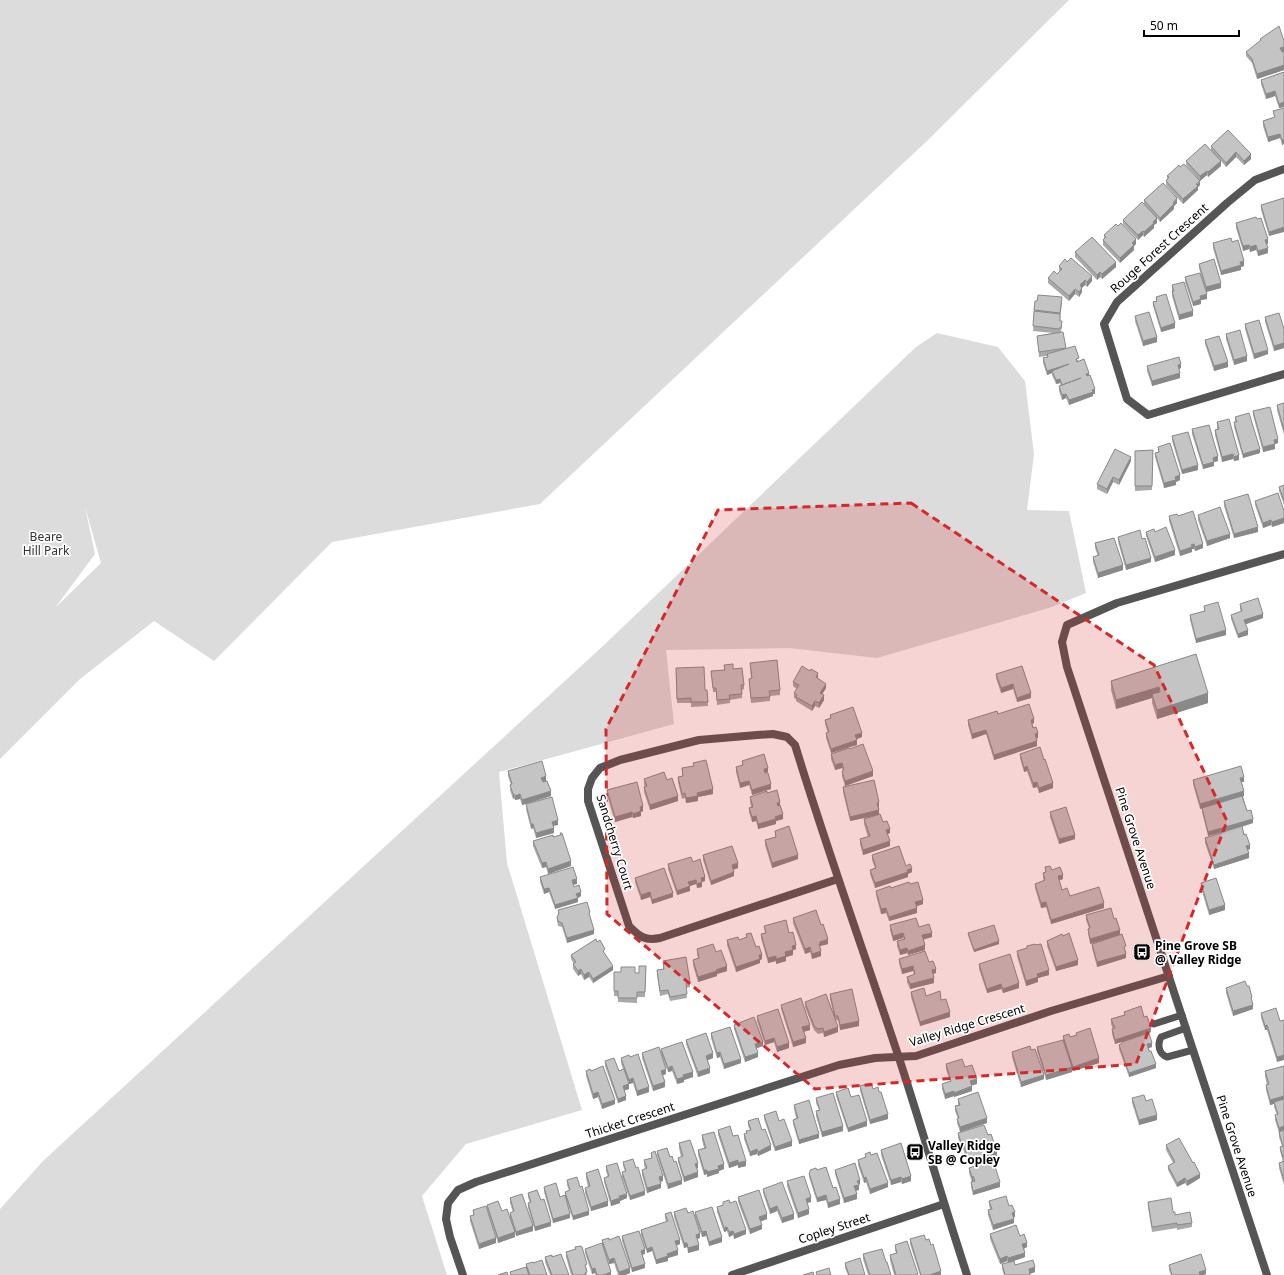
<svg xmlns="http://www.w3.org/2000/svg" width="1284" height="1275" font-family="'Noto Sans',sans-serif">
	<rect width="100%" height="100%" fill="#fff"/>
	<g fill="#dcdcdc" fill-rule="evenodd">
		<path d="M0,0H1069L928,140L540,504L332,542L214,661L154,621L80,679L0,759ZM85,507L101,563L55,608L95,554Z"/>
		<polygon points="937,333 998,347 1025,381 1034,454 1027,510 1069,511 1086,593 1052,607 877,658 789,648 666,650 674,724 499,772 507,863 582,1110 466,1144 422,1196 447,1275 0,1275 0,1209 43,1161 604,645 916,347"/>
	</g>
	<g fill="none" stroke-linecap="round" stroke-linejoin="round">
		<g stroke="#555" stroke-width="7">
			<polyline points="1154,1024 1182,1015"/>
			<path d="M1186,1028L1161,1037C1157,1045 1159,1054 1167,1057L1193,1050"/>
		</g>
		<g stroke="#555" stroke-width="8">
			<polyline points="1284,169 1255,180 1227,203 1117,302 1104,324 1127,399 1148,415 1284,374"/>
			<path d="M838,879L660,938C645,941 640,937 629,926L588,801V789L592,778L600,768L620,760L699,740L757,735L773,734L787,737L795,745C827,850 864,952 898,1055C922,1128 943,1202 967,1275"/>
			<polyline points="463,1275 450,1237 446,1219 448,1203 458,1190 476,1182 839,1065 875,1058 916,1056 1051,1011 1169,976"/>
			<polyline points="732,1275 944,1204"/>
			<polyline points="1267,1275 1067,667 1062,642 1067,625 1117,603 1284,554"/>
		</g>
	</g>
	<g fill="#a9a9a9">
		<polygon points="1260,39 1284,41 1284,70 1257,79 1252,63 1246,56 1246,52 1260,41"/>
		<polygon points="1284,72 1284,107 1279,108 1275,96 1266,99 1261,84 1261,80"/>
		<polygon points="1284,108 1284,144 1282,145 1280,138 1268,142 1263,126 1263,121 1274,117 1273,111"/>
		<polygon points="1228,130 1251,159 1244,165 1236,157 1226,167 1221,161 1221,166 1208,177 1207,175 1200,181 1186,165 1186,161 1211,150 1211,146"/>
		<polygon points="1167,176 1200,185 1198,187 1198,190 1183,204 1166,185 1166,181 1167,179"/>
		<polygon points="1284,198 1269,236 1261,210 1261,205"/>
		<polygon points="1144,200 1177,203 1174,206 1174,209 1160,222 1157,218 1157,223 1154,225 1154,228 1144,237 1143,235 1138,240 1123,224 1123,220 1144,205"/>
		<polygon points="1257,219 1268,244 1267,244 1268,253 1258,256 1256,250 1250,252 1249,249 1243,251 1236,228 1236,223"/>
		<polygon points="1118,226 1136,244 1134,246 1134,250 1120,263 1103,245 1103,240 1104,238 1104,235"/>
		<polygon points="1232,242 1244,266 1241,267 1241,270 1221,275 1213,248 1213,243"/>
		<polygon points="1075,252 1116,267 1102,279 1100,277 1097,280 1075,257"/>
		<polygon points="1199,264 1221,288 1206,292 1199,268"/>
		<polygon points="1059,266 1092,281 1087,287 1085,285 1082,287 1082,292 1079,297 1075,294 1069,301 1048,283 1048,278 1057,274 1059,272"/>
		<polygon points="1185,277 1207,299 1201,300 1201,304 1193,306 1185,282"/>
		<polygon points="1172,285 1193,316 1179,320 1172,296"/>
		<polygon points="1156,297 1175,328 1161,332 1153,306 1153,302 1156,301"/>
		<polygon points="1035,301 1062,302 1060,321 1062,326 1061,332 1066,349 1079,361 1089,375 1095,394 1093,394 1093,396 1069,405 1066,398 1062,400 1059,391 1059,386 1061,386 1060,383 1056,384 1052,375 1052,373 1047,375 1043,363 1043,358 1047,357 1047,356 1039,357 1037,336 1053,333 1033,331"/>
		<polygon points="1135,316 1157,342 1143,346 1135,321"/>
		<polygon points="1265,317 1284,329 1284,348 1274,351 1265,322"/>
		<polygon points="1245,324 1268,354 1254,359 1245,329"/>
		<polygon points="1226,334 1247,361 1234,365 1226,339"/>
		<polygon points="1205,340 1228,367 1214,371 1205,344"/>
		<polygon points="1147,366 1181,368 1179,369 1180,378 1152,386 1147,371"/>
		<polygon points="1284,403 1284,435 1277,410 1277,405"/>
		<polygon points="1253,411 1278,443 1275,444 1275,449 1263,452 1253,415"/>
		<polygon points="1235,417 1260,453 1243,458 1234,427 1234,422 1235,422"/>
		<polygon points="1217,422 1239,460 1234,461 1233,459 1222,462 1215,435 1215,430 1217,429"/>
		<polygon points="1192,429 1218,461 1214,462 1214,466 1203,469 1192,434"/>
		<polygon points="1172,436 1198,470 1182,474 1172,441"/>
		<polygon points="1158,447 1180,480 1176,482 1176,485 1164,488 1155,457 1155,453 1158,452"/>
		<polygon points="1153,450 1152,490 1135,491 1135,451"/>
		<polygon points="1131,461 1119,485 1113,482 1107,494 1097,489 1097,484"/>
		<polygon points="1284,485 1284,505 1279,491 1279,487"/>
		<polygon points="1224,501 1258,532 1234,538 1224,506"/>
		<polygon points="1255,501 1284,511 1284,523 1272,527 1271,525 1263,528 1255,505"/>
		<polygon points="1198,515 1230,538 1207,546 1198,520"/>
		<polygon points="1169,516 1178,516 1203,548 1195,551 1194,549 1192,549 1192,552 1180,556 1169,521"/>
		<polygon points="1146,532 1155,532 1175,555 1155,562 1146,536"/>
		<polygon points="1118,537 1151,562 1126,570 1118,542"/>
		<polygon points="1095,543 1123,570 1098,578 1093,562 1093,557 1098,556 1095,548"/>
		<polygon points="1240,604 1263,618 1245,624 1248,635 1238,638 1231,619 1231,615 1241,612 1240,609"/>
		<polygon points="1204,606 1226,635 1196,643 1190,620 1190,615 1204,611"/>
		<polygon points="1196,654 1208,703 1157,719 1152,703 1152,698 1116,709 1111,690 1111,681"/>
		<polygon points="750,663 780,690 780,695 770,696 770,701 751,703 749,683 749,679 751,678"/>
		<polygon points="724,665 733,669 744,685 744,689 742,690 742,698 730,700 730,703 717,705 716,692 713,692 711,671 724,670"/>
		<polygon points="676,668 705,690 707,690 708,706 691,707 691,703 677,703"/>
		<polygon points="996,674 1031,698 1017,702 1013,689 1001,693 996,678"/>
		<polygon points="818,678 826,688 822,694 824,700 819,708 815,706 812,711 796,701 796,699 794,698 794,693 797,689 793,686 793,682"/>
		<polygon points="998,714 1034,723 1032,724 1038,738 1036,738 1037,746 994,760 986,734 972,739 968,725 968,720"/>
		<polygon points="830,715 862,737 856,739 857,745 831,753 826,738 826,733 828,733 825,724 825,720 830,718"/>
		<polygon points="850,749 873,776 845,786 842,776 842,771 843,771 842,768 835,770 831,759 831,754"/>
		<polygon points="1020,754 1044,760 1053,788 1039,793 1037,787 1033,788 1027,771 1024,772 1020,758"/>
		<polygon points="742,761 768,772 765,773 771,789 752,795 749,785 740,788 736,772 736,767 742,766"/>
		<polygon points="693,763 713,794 698,797 698,801 686,803 685,798 682,799 678,782 678,777 682,776 682,768 693,766"/>
		<polygon points="508,771 546,781 542,782 551,796 522,805 520,799 515,800 514,798 513,799 510,790 511,785 508,776"/>
		<polygon points="644,779 667,780 678,801 650,810 644,792 644,787 645,787 644,784"/>
		<polygon points="1193,780 1244,782 1242,782 1244,796 1243,796 1247,811 1253,823 1242,827 1250,849 1248,850 1249,858 1214,869 1205,843 1205,838 1236,828 1208,836 1202,812 1202,808 1200,809 1193,784"/>
		<polygon points="843,787 879,807 878,807 879,814 890,833 887,834 890,846 863,855 860,844 860,839 868,837 864,824 864,819 876,815 850,821 843,792"/>
		<polygon points="607,790 643,811 641,812 641,816 633,818 632,817 615,822 607,795"/>
		<polygon points="767,793 780,806 783,819 776,821 776,824 758,829 756,821 752,822 749,812 749,808 751,807 750,801 750,797"/>
		<polygon points="526,804 558,825 553,826 554,833 536,838 533,828 531,829 526,809"/>
		<polygon points="1050,812 1075,839 1059,844 1050,817"/>
		<polygon points="775,831 798,859 772,868 765,845 765,840 775,837"/>
		<polygon points="560,833 571,866 548,874 546,867 542,868 533,846 533,841 553,837 560,835"/>
		<polygon points="703,855 738,868 733,870 734,876 711,885 703,860"/>
		<polygon points="872,855 912,872 908,874 908,877 875,888 870,874 870,870 875,868 872,860"/>
		<polygon points="693,862 705,881 702,882 702,887 697,888 696,884 690,886 690,891 677,895 668,869 668,864"/>
		<polygon points="1045,867 1052,870 1063,879 1059,880 1062,890 1070,896 1104,908 1051,924 1046,907 1041,908 1035,888 1035,884 1044,881 1043,878 1043,873 1045,872"/>
		<polygon points="540,877 577,884 573,885 574,887 581,896 578,898 578,902 555,909 549,892 544,894 540,882"/>
		<polygon points="635,878 673,897 652,904 650,897 641,900 635,882"/>
		<polygon points="1201,883 1225,910 1209,915 1201,888"/>
		<polygon points="910,884 923,904 916,906 917,913 889,921 886,913 881,914 876,895 876,891"/>
		<polygon points="1111,908 1090,944 1088,933 1088,929 1089,928 1086,920 1086,915"/>
		<polygon points="558,910 590,917 594,934 567,943 562,927 558,926 557,921 557,917 558,915"/>
		<polygon points="793,918 828,944 820,946 821,956 812,959 810,952 805,954 793,923"/>
		<polygon points="890,925 919,927 932,937 924,939 925,950 908,955 907,953 900,955 897,946 897,941 904,939 903,938 893,941 890,930"/>
		<polygon points="764,926 789,933 796,949 793,950 793,955 786,957 786,961 776,964 776,961 768,963 761,938 761,934 765,933"/>
		<polygon points="968,933 999,944 974,952 968,935"/>
		<polygon points="746,934 756,947 762,959 760,960 760,963 736,972 727,945 727,940 739,940 746,937"/>
		<polygon points="1047,941 1078,965 1056,971 1047,946"/>
		<polygon points="1092,944 1126,951 1126,958 1097,967 1092,948"/>
		<polygon points="1027,946 1049,975 1038,978 1038,982 1026,986 1017,956 1017,951 1027,948"/>
		<polygon points="697,949 727,971 717,974 717,976 698,982 693,965 693,960 698,958 697,954"/>
		<polygon points="605,954 613,970 593,983 589,977 584,980 581,974 578,976 573,969 573,964 574,964 571,959 571,955"/>
		<polygon points="899,959 929,962 936,973 933,974 934,983 910,989 907,982 907,977 914,975 913,971 902,974 899,963"/>
		<polygon points="663,961 690,982 690,987 686,988 687,998 670,1001 668,994 660,996 657,975 657,970 663,969"/>
		<polygon points="979,964 1019,988 1003,993 1001,989 987,993 979,969"/>
		<polygon points="646,966 645,997 637,997 637,1003 618,1002 618,996 614,996 614,972 639,973"/>
		<polygon points="1226,988 1252,1001 1253,1009 1233,1016 1226,993"/>
		<polygon points="911,992 941,1000 950,1017 920,1026 911,997"/>
		<polygon points="830,994 859,1026 840,1030 838,1020 835,1021 838,1032 824,1037 823,1033 818,1034 814,1030 805,1007 805,1002 835,1020 830,999"/>
		<polygon points="781,1005 810,1030 804,1032 806,1043 793,1047 781,1009"/>
		<polygon points="1124,1012 1144,1017 1151,1032 1115,1044 1112,1034 1112,1029 1113,1029 1111,1024 1111,1019 1124,1015"/>
		<polygon points="1261,1013 1280,1021 1277,1062 1267,1030 1265,1030 1261,1018"/>
		<polygon points="757,1016 789,1048 777,1052 774,1042 765,1045 757,1021"/>
		<polygon points="734,1025 763,1046 756,1048 758,1057 745,1062 734,1029"/>
		<polygon points="711,1033 741,1063 724,1069 720,1057 717,1058 711,1038"/>
		<polygon points="1076,1033 1099,1063 1073,1071 1063,1041 1063,1036 1070,1037 1076,1035"/>
		<polygon points="686,1040 713,1058 707,1060 710,1073 698,1077 686,1044"/>
		<polygon points="1119,1045 1152,1047 1148,1048 1156,1068 1129,1077 1119,1049"/>
		<polygon points="1037,1047 1072,1072 1046,1080 1037,1051"/>
		<polygon points="661,1049 693,1077 684,1080 684,1082 677,1084 672,1071 668,1072 661,1054"/>
		<polygon points="1031,1050 1044,1079 1021,1087 1012,1057 1012,1052"/>
		<polygon points="642,1053 666,1074 663,1075 665,1087 653,1091 642,1058"/>
		<polygon points="621,1058 649,1092 637,1096 633,1083 629,1084 629,1089 624,1090 626,1100 618,1103 605,1066 605,1061 619,1071 623,1069 621,1063"/>
		<polygon points="946,1064 965,1067 977,1084 972,1085 972,1091 954,1097 954,1096 945,1099 942,1089 942,1084 950,1081 946,1069"/>
		<polygon points="1284,1066 1284,1185 1279,1168 1279,1163 1283,1162 1280,1151 1280,1147 1282,1146 1279,1137 1279,1133 1275,1120 1275,1115 1277,1115 1274,1107 1274,1104 1270,1105 1266,1090 1266,1085 1267,1085 1265,1076 1265,1071"/>
		<polygon points="586,1071 591,1071 615,1104 602,1109 598,1097 593,1099 586,1076"/>
		<polygon points="860,1086 873,1089 879,1092 888,1119 870,1124 860,1091"/>
		<polygon points="836,1092 851,1097 867,1126 848,1132 836,1096"/>
		<polygon points="816,1098 843,1131 822,1137 816,1116 816,1111 819,1110 816,1103"/>
		<polygon points="1132,1098 1146,1101 1157,1120 1139,1125 1132,1103"/>
		<polygon points="958,1099 987,1123 960,1132 957,1123 958,1119 955,1111 955,1106 958,1105"/>
		<polygon points="794,1105 819,1138 799,1144 793,1124 793,1120 796,1118 794,1109"/>
		<polygon points="764,1115 779,1121 792,1146 775,1151 764,1119"/>
		<polygon points="748,1121 762,1130 771,1150 758,1156 757,1154 750,1156 744,1139 744,1134 746,1134 746,1131 750,1130 748,1126"/>
		<polygon points="718,1130 733,1136 746,1166 738,1168 738,1165 729,1168 718,1135"/>
		<polygon points="958,1133 988,1135 997,1156 975,1163 974,1161 968,1163 963,1149 962,1149 958,1138"/>
		<polygon points="702,1135 724,1169 719,1171 719,1173 707,1177 707,1174 704,1175 698,1155 698,1150 704,1148 702,1140"/>
		<polygon points="679,1143 698,1168 696,1168 698,1177 684,1182 678,1162 678,1158 681,1157 679,1148"/>
		<polygon points="1166,1145 1200,1178 1187,1186 1185,1183 1177,1187 1168,1170 1168,1166 1173,1163 1166,1150"/>
		<polygon points="881,1150 911,1181 902,1184 901,1182 891,1185 881,1155"/>
		<polygon points="657,1151 670,1157 674,1162 682,1184 668,1189 657,1155"/>
		<polygon points="651,1153 663,1181 660,1182 661,1188 647,1193 642,1175 642,1170 645,1169 644,1165 644,1160 651,1158"/>
		<polygon points="865,1154 871,1155 888,1187 870,1194 866,1182 864,1183 858,1165 858,1160 865,1158"/>
		<polygon points="623,1162 645,1195 630,1200 622,1177 622,1172 625,1171 623,1166"/>
		<polygon points="606,1166 627,1198 620,1201 620,1203 611,1206 604,1182 604,1178 608,1177 606,1171"/>
		<polygon points="969,1168 1000,1187 973,1195 971,1187 971,1182 972,1182 969,1173"/>
		<polygon points="810,1170 817,1170 840,1204 828,1208 826,1200 817,1202 809,1177 809,1173 810,1172"/>
		<polygon points="835,1170 860,1184 859,1185 859,1190 855,1191 857,1199 844,1203 835,1174"/>
		<polygon points="586,1173 608,1206 591,1211 585,1193 585,1188 588,1187 586,1178"/>
		<polygon points="567,1180 589,1215 573,1220 565,1196 565,1192 569,1190 567,1185"/>
		<polygon points="787,1181 811,1202 807,1203 809,1214 798,1218 787,1186"/>
		<polygon points="544,1187 560,1197 570,1218 553,1223 544,1192"/>
		<polygon points="763,1189 794,1219 782,1223 777,1211 770,1214 763,1193"/>
		<polygon points="528,1193 541,1200 551,1226 535,1231 528,1208 528,1203 530,1203 528,1197"/>
		<polygon points="738,1197 767,1219 761,1221 762,1229 750,1234 738,1202"/>
		<polygon points="510,1198 533,1231 516,1236 515,1232 515,1237 498,1243 487,1209 487,1205 502,1211 510,1218 510,1213 513,1212 510,1203"/>
		<polygon points="989,1201 1009,1206 1015,1217 1013,1217 1014,1223 993,1230 988,1215 988,1210 990,1209 989,1205"/>
		<polygon points="723,1202 730,1203 746,1234 734,1239 733,1235 729,1237 727,1231 724,1232 717,1212 717,1207 723,1205"/>
		<polygon points="1148,1202 1173,1212 1175,1215 1192,1223 1192,1227 1177,1230 1177,1228 1152,1232 1148,1207"/>
		<polygon points="473,1210 496,1243 479,1249 470,1221 470,1216 473,1215"/>
		<polygon points="674,1212 688,1213 700,1238 697,1239 699,1250 688,1253 687,1247 684,1248 674,1217"/>
		<polygon points="695,1212 722,1242 709,1246 706,1236 702,1237 695,1217"/>
		<polygon points="665,1214 680,1244 676,1246 678,1255 668,1258 668,1261 656,1264 652,1251 647,1253 641,1235 641,1230 666,1222 665,1218"/>
		<polygon points="990,1234 1020,1236 1027,1247 1024,1249 1025,1257 1010,1262 1015,1265 1035,1272 1030,1274 1030,1275 1004,1275 1002,1269 1002,1264 1008,1263 1007,1261 1000,1264 990,1239"/>
		<polygon points="622,1236 645,1254 642,1255 645,1268 632,1272 622,1241"/>
		<polygon points="910,1239 926,1240 941,1275 920,1275 910,1244"/>
		<polygon points="602,1240 609,1240 630,1273 625,1275 618,1275 614,1263 609,1264 602,1244"/>
		<polygon points="895,1245 918,1275 894,1275 890,1260 890,1255 896,1253 895,1250"/>
		<polygon points="575,1247 587,1269 586,1269 587,1275 571,1275 566,1257 566,1252 575,1249"/>
		<polygon points="585,1249 611,1275 595,1275 595,1273 592,1274 585,1253"/>
		<polygon points="863,1254 886,1262 891,1275 868,1275 863,1259"/>
		<polygon points="545,1257 552,1257 569,1275 550,1275 545,1262"/>
		<polygon points="533,1263 547,1275 510,1275 510,1272 526,1268 526,1264"/>
		<polygon points="845,1263 865,1275 848,1275 845,1268"/>
		<polygon points="1169,1265 1206,1274 1204,1275 1171,1275 1169,1270"/>
	</g>
	<g fill="#898989">
		<polygon points="1284,47 1284,52 1280,53 1280,48"/>
		<polygon points="1284,65 1284,70 1257,79 1257,74"/>
		<polygon points="1275,91 1275,96 1266,99 1266,94"/>
		<polygon points="1284,102 1284,107 1279,108 1279,104"/>
		<polygon points="1280,134 1280,138 1268,142 1268,137"/>
		<polygon points="1284,139 1284,144 1282,145 1282,140"/>
		<polygon points="1236,152 1236,157 1226,167 1226,163"/>
		<polygon points="1251,154 1251,159 1244,165 1244,161"/>
		<polygon points="1221,161 1221,166 1208,177 1208,172"/>
		<polygon points="1207,171 1207,175 1200,181 1200,176"/>
		<polygon points="1200,181 1200,185 1198,187 1198,190 1183,204 1183,199"/>
		<polygon points="1177,198 1177,203 1174,206 1174,209 1160,222 1160,218 1173,203"/>
		<polygon points="1157,218 1157,223 1154,225 1154,228 1144,237 1144,232"/>
		<polygon points="1284,227 1284,232 1269,236 1269,232"/>
		<polygon points="1143,231 1143,235 1138,240 1138,235"/>
		<polygon points="1136,239 1136,244 1134,246 1134,250 1120,263 1120,258 1132,243"/>
		<polygon points="1268,239 1268,244 1265,245 1265,240"/>
		<polygon points="1249,245 1249,249 1243,251 1243,246"/>
		<polygon points="1256,245 1256,250 1250,252 1250,247"/>
		<polygon points="1268,248 1268,253 1258,256 1258,251"/>
		<polygon points="1244,261 1244,266 1241,267 1241,270 1221,275 1221,271"/>
		<polygon points="1116,262 1116,267 1102,279 1102,274"/>
		<polygon points="1100,272 1100,277 1097,280 1097,275"/>
		<polygon points="1092,276 1092,281 1087,287 1087,282"/>
		<polygon points="1085,280 1085,285 1080,290 1080,285"/>
		<polygon points="1221,283 1221,288 1206,292 1206,287"/>
		<polygon points="1082,288 1082,292 1079,297 1079,292"/>
		<polygon points="1075,289 1075,294 1069,301 1069,296"/>
		<polygon points="1207,294 1207,299 1201,300 1201,304 1193,306 1193,302 1200,296"/>
		<polygon points="1193,311 1193,316 1179,320 1179,315"/>
		<polygon points="1175,323 1175,328 1161,332 1161,328"/>
		<polygon points="1157,337 1157,342 1143,346 1143,341"/>
		<polygon points="1284,343 1284,348 1274,351 1274,346"/>
		<polygon points="1268,350 1268,354 1254,359 1254,354"/>
		<polygon points="1247,356 1247,361 1234,365 1234,360"/>
		<polygon points="1228,362 1228,367 1214,371 1214,366"/>
		<polygon points="1069,364 1052,371 1052,373 1047,375 1047,371"/>
		<polygon points="1181,364 1181,368 1178,369 1178,365"/>
		<polygon points="1089,373 1089,377 1086,379 1086,374"/>
		<polygon points="1180,373 1180,378 1152,386 1152,381"/>
		<polygon points="1060,379 1060,383 1056,384 1056,380"/>
		<polygon points="1095,389 1095,394 1093,394 1093,396 1069,405 1069,400"/>
		<polygon points="1066,394 1066,398 1062,400 1062,395"/>
		<polygon points="1278,439 1278,443 1275,444 1275,449 1263,452 1263,447 1274,440"/>
		<polygon points="1260,449 1260,453 1243,458 1243,454"/>
		<polygon points="1233,454 1233,459 1222,462 1222,457"/>
		<polygon points="1239,455 1239,460 1234,461 1234,457"/>
		<polygon points="1218,456 1218,461 1214,462 1214,466 1203,469 1203,465 1213,458"/>
		<polygon points="1131,457 1131,461 1119,485 1119,480"/>
		<polygon points="1198,465 1198,470 1182,474 1182,470"/>
		<polygon points="1180,475 1180,480 1176,482 1176,485 1164,488 1164,483 1175,477"/>
		<polygon points="1113,477 1113,482 1107,494 1107,489"/>
		<polygon points="1284,518 1284,523 1272,527 1272,522"/>
		<polygon points="1271,520 1271,525 1263,528 1263,523"/>
		<polygon points="1258,527 1258,532 1234,538 1234,534"/>
		<polygon points="1230,534 1230,538 1207,546 1207,541"/>
		<polygon points="1194,544 1194,549 1192,549 1192,552 1180,556 1180,551"/>
		<polygon points="1203,544 1203,548 1195,551 1195,547"/>
		<polygon points="1175,550 1175,555 1155,562 1155,557"/>
		<polygon points="1151,558 1151,562 1126,570 1126,565"/>
		<polygon points="1123,565 1123,570 1098,578 1098,573"/>
		<polygon points="1263,614 1263,618 1244,625 1244,620"/>
		<polygon points="1226,630 1226,635 1196,643 1196,639"/>
		<polygon points="1248,630 1248,635 1238,638 1238,634"/>
		<polygon points="818,673 818,678 816,682 816,677"/>
		<polygon points="826,684 826,688 820,698 820,693"/>
		<polygon points="1013,684 1013,689 1001,693 1001,688"/>
		<polygon points="1159,687 1159,696 1152,694 1152,698 1116,709 1116,700"/>
		<polygon points="1031,693 1031,698 1017,702 1017,698"/>
		<polygon points="1208,693 1208,703 1157,719 1157,710"/>
		<polygon points="824,695 824,700 819,708 819,703"/>
		<polygon points="815,701 815,706 812,711 812,706"/>
		<polygon points="1034,719 1034,723 1031,724 1031,720"/>
		<polygon points="986,730 986,734 972,739 972,734"/>
		<polygon points="862,733 862,737 855,740 855,735"/>
		<polygon points="1038,733 1038,738 1035,739 1035,734"/>
		<polygon points="857,740 857,745 831,753 831,749"/>
		<polygon points="1037,741 1037,746 994,760 994,755"/>
		<polygon points="842,763 842,768 835,770 835,765"/>
		<polygon points="1027,766 1027,771 1024,772 1024,768"/>
		<polygon points="768,768 768,772 764,773 764,769"/>
		<polygon points="873,771 873,776 845,786 845,781"/>
		<polygon points="546,776 546,781 541,782 541,778"/>
		<polygon points="1244,777 1244,782 1240,782 1240,778"/>
		<polygon points="749,781 749,785 740,788 740,783"/>
		<polygon points="1037,782 1037,787 1033,788 1033,783"/>
		<polygon points="1053,783 1053,788 1039,793 1039,788"/>
		<polygon points="771,784 771,789 752,795 752,790"/>
		<polygon points="713,789 713,794 698,797 698,801 686,803 686,798 697,793"/>
		<polygon points="551,791 551,796 522,805 522,800"/>
		<polygon points="1244,791 1244,796 1200,809 1200,804"/>
		<polygon points="513,794 514,794 514,798 513,799"/>
		<polygon points="520,794 520,799 515,800 515,796"/>
		<polygon points="678,796 678,801 650,810 650,805"/>
		<polygon points="780,802 780,806 777,807 777,803"/>
		<polygon points="879,802 879,807 877,807 877,803"/>
		<polygon points="643,806 643,811 641,812 641,816 633,818 633,814 640,807"/>
		<polygon points="879,810 879,815 850,821 850,817"/>
		<polygon points="632,812 632,817 615,822 615,817"/>
		<polygon points="783,814 783,819 776,821 776,824 758,829 758,824 775,817"/>
		<polygon points="756,816 756,821 752,822 752,817"/>
		<polygon points="1253,819 1253,823 1208,836 1208,832"/>
		<polygon points="558,820 558,825 552,826 552,822"/>
		<polygon points="531,824 533,824 533,828 531,829"/>
		<polygon points="554,828 554,833 536,838 536,833"/>
		<polygon points="890,829 890,833 886,835 886,830"/>
		<polygon points="1075,835 1075,839 1059,844 1059,839"/>
		<polygon points="890,841 890,846 863,855 863,850"/>
		<polygon points="1250,845 1250,849 1246,850 1246,846"/>
		<polygon points="1249,853 1249,858 1214,869 1214,865"/>
		<polygon points="798,855 798,859 772,868 772,863"/>
		<polygon points="571,861 571,866 548,874 548,869"/>
		<polygon points="546,862 546,867 542,868 542,863"/>
		<polygon points="738,863 738,868 732,870 732,865"/>
		<polygon points="912,868 912,872 908,874 908,877 875,888 875,883"/>
		<polygon points="734,872 734,876 711,885 711,881"/>
		<polygon points="1063,875 1063,879 1058,881 1058,876"/>
		<polygon points="705,877 705,881 702,882 702,887 697,888 697,884 701,878"/>
		<polygon points="577,879 577,884 572,885 572,880"/>
		<polygon points="696,880 696,884 690,886 690,891 677,895 677,891 688,882"/>
		<polygon points="549,888 549,892 544,894 544,889"/>
		<polygon points="581,892 581,896 578,898 578,902 555,909 555,905 576,894"/>
		<polygon points="650,892 650,897 641,900 641,895"/>
		<polygon points="673,893 673,897 652,904 652,900"/>
		<polygon points="923,900 923,904 915,907 915,902"/>
		<polygon points="1046,902 1046,907 1041,908 1041,903"/>
		<polygon points="1104,903 1104,908 1051,924 1051,920"/>
		<polygon points="1225,905 1225,910 1209,915 1209,910"/>
		<polygon points="886,908 886,913 881,914 881,909"/>
		<polygon points="917,908 917,913 889,921 889,917"/>
		<polygon points="594,930 594,934 567,943 567,938"/>
		<polygon points="1120,930 1120,935 1090,944 1090,939"/>
		<polygon points="903,933 903,938 893,941 893,936"/>
		<polygon points="932,933 932,937 922,940 922,935"/>
		<polygon points="828,939 828,944 820,946 820,948 819,944 820,942"/>
		<polygon points="999,941 999,944 974,952 974,950"/>
		<polygon points="796,945 796,949 792,951 792,946"/>
		<polygon points="925,945 925,950 908,955 908,951"/>
		<polygon points="810,947 810,952 805,954 805,949"/>
		<polygon points="907,948 907,953 900,955 900,950"/>
		<polygon points="793,950 793,955 786,957 786,961 776,964 776,959 785,952"/>
		<polygon points="821,951 821,956 812,959 812,954"/>
		<polygon points="1126,954 1126,958 1097,967 1097,962"/>
		<polygon points="759,955 762,955 762,959 760,960 760,963 736,972 736,967"/>
		<polygon points="776,956 776,961 768,963 768,958"/>
		<polygon points="1078,960 1078,965 1056,971 1056,967"/>
		<polygon points="613,966 613,970 593,983 593,979"/>
		<polygon points="727,966 727,971 717,974 717,976 698,982 698,977"/>
		<polygon points="913,966 913,971 902,974 902,969"/>
		<polygon points="581,969 581,974 578,976 578,971"/>
		<polygon points="936,969 936,973 932,974 932,970"/>
		<polygon points="1049,970 1049,975 1038,978 1038,982 1026,986 1026,981 1037,974"/>
		<polygon points="589,972 589,977 584,980 584,975"/>
		<polygon points="934,978 934,983 910,989 910,984"/>
		<polygon points="1019,983 1019,988 1003,993 1003,989"/>
		<polygon points="1001,984 1001,989 987,993 987,989"/>
		<polygon points="1253,1005 1253,1009 1233,1016 1233,1011"/>
		<polygon points="950,1012 950,1017 920,1026 920,1022"/>
		<polygon points="859,1021 859,1026 840,1030 840,1025"/>
		<polygon points="810,1025 810,1030 802,1032 802,1027"/>
		<polygon points="1267,1025 1267,1030 1265,1030 1265,1026"/>
		<polygon points="838,1027 838,1032 824,1037 824,1032"/>
		<polygon points="1151,1028 1151,1032 1115,1044 1115,1040"/>
		<polygon points="774,1038 774,1042 765,1045 765,1041"/>
		<polygon points="806,1038 806,1043 793,1047 793,1042"/>
		<polygon points="763,1042 763,1046 755,1049 755,1044"/>
		<polygon points="789,1043 789,1048 777,1052 777,1047"/>
		<polygon points="1152,1043 1152,1047 1147,1049 1147,1044"/>
		<polygon points="720,1052 720,1057 717,1058 717,1053"/>
		<polygon points="713,1053 713,1058 706,1061 706,1056"/>
		<polygon points="758,1053 758,1057 745,1062 745,1057"/>
		<polygon points="1284,1055 1284,1060 1277,1062 1277,1057"/>
		<polygon points="1099,1058 1099,1063 1073,1071 1073,1067"/>
		<polygon points="741,1059 741,1063 724,1069 724,1064"/>
		<polygon points="1156,1064 1156,1068 1129,1077 1129,1073"/>
		<polygon points="672,1066 672,1071 668,1072 668,1068"/>
		<polygon points="1072,1067 1072,1072 1046,1080 1046,1075"/>
		<polygon points="710,1068 710,1073 698,1077 698,1072"/>
		<polygon points="666,1069 666,1074 661,1076 661,1071"/>
		<polygon points="693,1072 693,1077 684,1080 684,1082 677,1084 677,1079 683,1075"/>
		<polygon points="1044,1075 1044,1079 1021,1087 1021,1082"/>
		<polygon points="633,1078 633,1083 629,1084 629,1080"/>
		<polygon points="977,1079 977,1084 970,1086 970,1081"/>
		<polygon points="665,1082 665,1087 653,1091 653,1086"/>
		<polygon points="629,1084 629,1089 623,1091 623,1086"/>
		<polygon points="972,1086 972,1091 954,1097 954,1093"/>
		<polygon points="649,1087 649,1092 637,1096 637,1091"/>
		<polygon points="954,1091 954,1096 945,1099 945,1094"/>
		<polygon points="598,1092 598,1097 593,1099 593,1094"/>
		<polygon points="626,1096 626,1100 618,1103 618,1099"/>
		<polygon points="1284,1096 1284,1101 1270,1105 1270,1100"/>
		<polygon points="615,1100 615,1104 602,1109 602,1104"/>
		<polygon points="888,1114 888,1119 870,1124 870,1120"/>
		<polygon points="1157,1115 1157,1120 1139,1125 1139,1120"/>
		<polygon points="987,1118 987,1123 960,1132 960,1127"/>
		<polygon points="867,1121 867,1126 848,1132 848,1128"/>
		<polygon points="843,1126 843,1131 822,1137 822,1132"/>
		<polygon points="1284,1126 1284,1131 1279,1133 1279,1128"/>
		<polygon points="819,1134 819,1138 799,1144 799,1140"/>
		<polygon points="792,1141 792,1146 775,1151 775,1147"/>
		<polygon points="963,1144 963,1149 962,1149 962,1145"/>
		<polygon points="771,1145 771,1150 758,1156 758,1152"/>
		<polygon points="757,1149 757,1154 750,1156 750,1152"/>
		<polygon points="997,1151 997,1156 975,1163 975,1159"/>
		<polygon points="974,1156 974,1161 968,1163 968,1158"/>
		<polygon points="738,1160 738,1165 729,1168 729,1163"/>
		<polygon points="746,1161 746,1166 738,1168 738,1163"/>
		<polygon points="698,1163 698,1168 695,1169 695,1164"/>
		<polygon points="724,1164 724,1169 719,1171 719,1173 707,1177 707,1172 718,1166"/>
		<polygon points="704,1170 707,1170 707,1174 704,1175"/>
		<polygon points="698,1172 698,1177 684,1182 684,1177"/>
		<polygon points="1200,1174 1200,1178 1187,1186 1187,1181"/>
		<polygon points="663,1176 663,1181 659,1182 659,1177"/>
		<polygon points="911,1176 911,1181 902,1184 902,1179"/>
		<polygon points="973,1176 973,1181 972,1182 972,1177"/>
		<polygon points="866,1177 866,1182 864,1183 864,1178"/>
		<polygon points="901,1177 901,1182 891,1185 891,1180"/>
		<polygon points="1185,1178 1185,1183 1177,1187 1177,1183"/>
		<polygon points="682,1180 682,1184 668,1189 668,1184"/>
		<polygon points="860,1180 860,1184 857,1185 857,1181"/>
		<polygon points="1000,1182 1000,1187 973,1195 973,1191"/>
		<polygon points="888,1183 888,1187 870,1194 870,1189"/>
		<polygon points="661,1184 661,1188 647,1193 647,1188"/>
		<polygon points="859,1185 859,1190 854,1191 854,1186"/>
		<polygon points="645,1191 645,1195 630,1200 630,1196"/>
		<polygon points="627,1194 627,1198 620,1201 620,1203 611,1206 611,1201 619,1196"/>
		<polygon points="857,1194 857,1199 844,1203 844,1198"/>
		<polygon points="826,1195 826,1200 817,1202 817,1198"/>
		<polygon points="811,1197 811,1202 806,1203 806,1199"/>
		<polygon points="840,1199 840,1204 828,1208 828,1203"/>
		<polygon points="608,1201 608,1206 591,1211 591,1207"/>
		<polygon points="777,1206 777,1211 770,1214 770,1209"/>
		<polygon points="809,1209 809,1214 798,1218 798,1213"/>
		<polygon points="589,1211 589,1215 573,1220 573,1216"/>
		<polygon points="1015,1212 1015,1217 1012,1218 1012,1213"/>
		<polygon points="570,1214 570,1218 553,1223 553,1219"/>
		<polygon points="767,1214 767,1219 759,1222 759,1217"/>
		<polygon points="794,1214 794,1219 782,1223 782,1218"/>
		<polygon points="1014,1219 1014,1223 993,1230 993,1225"/>
		<polygon points="551,1222 551,1226 535,1231 535,1227"/>
		<polygon points="762,1225 762,1229 750,1234 750,1229"/>
		<polygon points="533,1226 533,1231 516,1236 516,1232"/>
		<polygon points="727,1227 727,1231 724,1232 724,1228"/>
		<polygon points="746,1230 746,1234 734,1239 734,1234"/>
		<polygon points="706,1231 706,1236 702,1237 702,1232"/>
		<polygon points="733,1231 733,1235 729,1237 729,1232"/>
		<polygon points="515,1232 515,1237 498,1243 498,1238"/>
		<polygon points="700,1233 700,1238 696,1239 696,1235"/>
		<polygon points="722,1237 722,1242 709,1246 709,1242"/>
		<polygon points="496,1238 496,1243 479,1249 479,1244"/>
		<polygon points="680,1240 680,1244 675,1246 675,1241"/>
		<polygon points="684,1243 687,1243 687,1247 684,1248"/>
		<polygon points="1027,1243 1027,1247 1022,1249 1022,1244"/>
		<polygon points="699,1245 699,1250 688,1253 688,1248"/>
		<polygon points="652,1247 652,1251 647,1253 647,1249"/>
		<polygon points="645,1249 645,1254 641,1255 641,1251"/>
		<polygon points="678,1250 678,1255 668,1258 668,1261 656,1264 656,1260 667,1254"/>
		<polygon points="1025,1253 1025,1257 1008,1263 1008,1258"/>
		<polygon points="1007,1256 1007,1261 1000,1264 1000,1259"/>
		<polygon points="614,1258 614,1263 609,1264 609,1260"/>
		<polygon points="645,1264 645,1268 632,1272 632,1268"/>
		<polygon points="1035,1267 1035,1272 1029,1274 1029,1269"/>
		<polygon points="595,1268 595,1273 592,1274 592,1269"/>
		<polygon points="630,1268 630,1273 625,1275 619,1275 619,1272"/>
		<polygon points="1206,1270 1206,1274 1204,1275 1199,1275 1199,1272"/>
		<polygon points="941,1271 941,1275 930,1275"/>
		<polygon points="611,1272 611,1275 603,1275"/>
	</g>
	<g fill="#c4c4c4" stroke="#898989">
		<polygon points="1279,26 1284,41 1284,47 1280,48 1282,52 1284,51 1284,65 1257,74 1252,59 1246,52 1261,40 1260,39"/>
		<polygon points="1284,72 1284,102 1279,104 1275,91 1266,94 1261,80"/>
		<polygon points="1284,108 1284,139 1282,140 1280,134 1268,137 1263,121 1275,117 1273,111"/>
		<polygon points="1228,130 1251,154 1244,161 1236,152 1226,163 1211,146"/>
		<polygon points="1205,144 1221,161 1208,172 1207,171 1200,176 1186,161"/>
		<polygon points="1184,164 1200,181 1196,184 1198,186 1183,199 1166,181 1169,177 1167,176 1179,165 1180,167"/>
		<polygon points="1163,183 1177,198 1173,203 1174,204 1160,218 1144,200"/>
		<polygon points="1284,198 1284,227 1269,232 1261,205"/>
		<polygon points="1142,202 1157,218 1153,222 1154,223 1144,232 1143,231 1138,235 1123,220"/>
		<polygon points="1256,217 1257,219 1261,218 1268,239 1265,240 1268,248 1258,251 1256,245 1250,247 1249,245 1243,246 1236,223"/>
		<polygon points="1121,223 1136,239 1132,243 1134,245 1120,258 1103,240 1106,237 1104,235 1116,224 1118,226"/>
		<polygon points="1092,237 1116,262 1102,274 1100,272 1097,275 1075,252"/>
		<polygon points="1231,238 1232,242 1238,240 1244,261 1240,262 1241,265 1221,271 1213,243"/>
		<polygon points="1071,258 1092,276 1087,282 1085,280 1080,285 1082,288 1079,292 1075,289 1069,296 1048,278 1054,271 1057,274 1062,269 1059,266 1065,259 1067,262"/>
		<polygon points="1214,259 1221,283 1206,287 1199,264"/>
		<polygon points="1200,273 1207,294 1200,296 1201,299 1193,302 1185,277"/>
		<polygon points="1184,282 1193,311 1179,315 1172,291 1174,291 1172,285"/>
		<polygon points="1166,294 1175,323 1161,328 1153,302 1157,301 1156,297"/>
		<polygon points="1038,295 1062,297 1060,313 1034,310 1035,301 1037,301"/>
		<polygon points="1034,311 1060,314 1060,321 1062,321 1061,328 1059,328 1059,329 1033,326"/>
		<polygon points="1149,312 1157,337 1143,341 1135,316"/>
		<polygon points="1279,313 1284,329 1284,343 1274,346 1265,317"/>
		<polygon points="1259,320 1268,350 1254,354 1245,324"/>
		<polygon points="1240,330 1247,356 1234,360 1226,334"/>
		<polygon points="1063,332 1066,348 1039,352 1037,336"/>
		<polygon points="1219,336 1228,362 1214,366 1205,340"/>
		<polygon points="1075,346 1079,358 1076,359 1077,362 1084,359 1089,373 1086,374 1087,376 1090,375 1095,389 1092,390 1093,392 1069,400 1066,394 1062,395 1059,386 1081,378 1062,385 1060,379 1056,380 1052,371 1069,364 1047,371 1043,358 1048,357 1047,354"/>
		<polygon points="1179,357 1181,364 1178,365 1180,373 1152,381 1147,366"/>
		<polygon points="1284,403 1284,430 1277,405"/>
		<polygon points="1270,407 1278,439 1274,440 1275,444 1263,447 1253,411"/>
		<polygon points="1249,413 1260,449 1243,454 1234,422 1237,422 1235,417"/>
		<polygon points="1229,419 1239,455 1234,457 1233,454 1222,457 1215,430 1219,429 1217,422"/>
		<polygon points="1209,425 1218,456 1213,458 1214,462 1203,465 1192,429"/>
		<polygon points="1188,432 1198,465 1182,470 1172,436"/>
		<polygon points="1170,443 1180,475 1175,477 1176,480 1164,483 1155,453 1159,452 1158,447"/>
		<polygon points="1115,449 1131,457 1119,480 1113,477 1107,489 1097,484"/>
		<polygon points="1153,450 1152,486 1135,486 1135,451"/>
		<polygon points="1284,485 1284,500 1279,487"/>
		<polygon points="1278,493 1284,511 1284,518 1272,522 1271,520 1263,523 1255,501"/>
		<polygon points="1248,494 1258,527 1234,534 1224,501"/>
		<polygon points="1220,507 1230,534 1207,541 1198,515"/>
		<polygon points="1193,511 1203,544 1195,547 1194,544 1191,545 1192,547 1180,551 1169,516 1177,514 1178,516"/>
		<polygon points="1166,527 1175,550 1155,557 1146,532 1154,529 1155,532"/>
		<polygon points="1140,530 1142,539 1145,538 1151,558 1126,565 1118,537"/>
		<polygon points="1114,538 1123,565 1098,573 1093,557 1099,555 1095,543"/>
		<polygon points="1258,598 1263,614 1244,620 1248,630 1238,634 1231,615 1242,611 1240,604"/>
		<polygon points="1218,602 1226,630 1196,639 1190,615 1205,611 1204,606"/>
		<polygon points="1196,654 1208,693 1157,710 1152,694 1160,692 1159,687 1116,700 1111,681"/>
		<polygon points="777,660 780,690 769,691 770,697 751,698 749,679 752,678 750,663"/>
		<polygon points="733,664 733,669 742,668 744,685 741,685 742,694 729,695 730,699 717,700 716,688 713,688 711,671 725,670 724,665"/>
		<polygon points="802,666 810,671 811,669 818,673 816,677 826,684 820,693 824,695 819,703 815,701 812,706 796,697 797,695 794,693 799,685 793,682"/>
		<polygon points="1022,666 1031,693 1017,698 1013,684 1001,688 996,674"/>
		<polygon points="704,667 705,690 707,690 708,702 691,702 691,698 677,699 676,668"/>
		<polygon points="1029,704 1034,719 1031,720 1033,728 1036,727 1038,733 1035,734 1037,741 994,755 986,730 972,734 968,720 997,711 998,714"/>
		<polygon points="853,707 862,733 855,735 857,740 831,749 826,733 829,732 825,720 831,718 830,715"/>
		<polygon points="863,744 873,771 845,781 842,771 844,770 842,763 835,765 831,754 849,748 850,749"/>
		<polygon points="1040,747 1044,760 1045,759 1053,783 1039,788 1037,782 1033,783 1027,766 1024,768 1020,754"/>
		<polygon points="764,754 768,768 764,769 765,773 768,773 771,784 752,790 749,781 740,783 736,767 743,765 742,761"/>
		<polygon points="706,760 713,789 697,793 698,796 686,798 685,793 682,794 678,777 683,776 682,768 694,766 693,763"/>
		<polygon points="542,761 546,776 541,778 543,782 547,781 551,791 522,800 520,794 515,796 514,794 513,794 510,785 512,784 508,771"/>
		<polygon points="1241,766 1244,777 1240,778 1244,791 1200,804 1193,780"/>
		<polygon points="664,772 667,780 672,778 678,796 650,805 644,787 647,786 644,779"/>
		<polygon points="874,780 879,802 877,803 879,810 850,817 843,787"/>
		<polygon points="637,782 643,806 640,807 641,811 633,814 632,812 615,817 607,790"/>
		<polygon points="777,790 780,802 777,803 778,806 780,805 783,814 775,817 776,819 758,824 756,816 752,817 749,808 753,807 750,797 767,791 767,793"/>
		<polygon points="1242,796 1247,811 1251,810 1253,819 1208,832 1202,808"/>
		<polygon points="552,797 558,820 552,822 554,828 536,833 533,824 531,824 526,804"/>
		<polygon points="1066,807 1075,835 1059,839 1050,812"/>
		<polygon points="880,814 883,822 887,821 890,829 886,830 890,841 863,850 860,839 870,836 864,819"/>
		<polygon points="789,826 798,855 772,863 765,840 776,837 775,831"/>
		<polygon points="1242,826 1244,835 1246,834 1250,845 1246,846 1249,853 1214,865 1205,838"/>
		<polygon points="560,833 562,833 571,861 548,869 546,862 542,863 533,841 553,835 553,837 561,835"/>
		<polygon points="732,846 738,863 732,865 734,872 711,881 703,855"/>
		<polygon points="899,846 906,866 910,864 912,868 907,870 908,872 875,883 870,870 876,868 872,855"/>
		<polygon points="691,857 693,862 700,859 705,877 701,878 702,882 697,884 696,880 688,882 690,886 677,891 668,864"/>
		<polygon points="1050,866 1052,870 1060,867 1063,875 1058,876 1062,890 1067,888 1070,896 1099,887 1104,903 1051,920 1046,902 1041,903 1035,884 1045,880 1043,873 1046,872 1045,867"/>
		<polygon points="573,867 577,879 572,880 574,887 579,885 581,892 576,894 578,898 555,905 549,888 544,889 540,877"/>
		<polygon points="664,868 673,893 652,900 650,892 641,895 635,878"/>
		<polygon points="1216,878 1225,905 1209,910 1201,883"/>
		<polygon points="909,882 910,884 918,882 923,900 915,902 917,908 889,917 886,908 881,909 876,891 890,886 891,888"/>
		<polygon points="587,902 590,912 589,913 594,930 567,938 562,923 558,921 557,917 559,913 558,910"/>
		<polygon points="1111,908 1114,919 1116,918 1120,930 1090,939 1088,929 1090,928 1086,915"/>
		<polygon points="816,910 821,925 823,924 828,939 820,942 820,944 819,944 821,951 812,954 810,947 805,949 793,918"/>
		<polygon points="916,918 919,927 929,924 932,933 922,935 925,945 908,951 907,948 900,950 897,941 905,939 903,933 893,936 890,925"/>
		<polygon points="786,920 789,933 793,932 796,945 792,946 793,950 785,952 786,956 776,959 776,956 768,958 761,934 766,933 764,926"/>
		<polygon points="994,925 999,941 974,950 968,933"/>
		<polygon points="751,933 756,947 759,946 762,955 759,955 760,959 736,967 727,940 738,937 739,940 747,937 746,934"/>
		<polygon points="1069,933 1078,960 1056,967 1047,941 1062,934 1063,936"/>
		<polygon points="1122,934 1126,946 1124,947 1126,954 1097,962 1092,944"/>
		<polygon points="596,939 597,942 600,940 605,949 603,951 613,966 593,979 589,972 584,975 581,969 578,971 573,964 576,962 571,955"/>
		<polygon points="713,944 716,952 721,950 727,966 716,970 717,971 698,977 693,960 699,958 697,949"/>
		<polygon points="1035,944 1035,945 1041,944 1049,970 1037,974 1038,977 1026,981 1017,951 1027,948 1027,946"/>
		<polygon points="925,951 929,962 933,961 936,969 932,970 934,978 910,984 907,977 915,974 913,966 902,969 899,959"/>
		<polygon points="1010,954 1019,983 1003,989 1001,984 987,989 979,964"/>
		<polygon points="686,957 690,982 686,983 687,994 670,997 668,990 660,991 657,970 664,969 663,961"/>
		<polygon points="639,966 646,966 645,992 637,992 637,998 618,998 618,991 614,991 614,972 621,972 621,967 635,967 635,973 639,973"/>
		<polygon points="1245,981 1247,986 1249,986 1252,997 1251,997 1253,1005 1233,1011 1226,988"/>
		<polygon points="924,988 926,996 940,991 941,1000 946,999 950,1012 920,1022 911,992"/>
		<polygon points="852,989 859,1021 840,1025 838,1016 835,1016 830,994"/>
		<polygon points="826,994 838,1027 824,1032 823,1028 818,1029 814,1026 805,1002"/>
		<polygon points="801,998 810,1025 802,1027 806,1038 793,1042 781,1005"/>
		<polygon points="1141,1006 1144,1017 1147,1016 1151,1028 1115,1040 1112,1029 1115,1028 1111,1019 1125,1015 1124,1012"/>
		<polygon points="1276,1008 1280,1021 1284,1020 1284,1055 1277,1057 1267,1025 1265,1026 1261,1013"/>
		<polygon points="778,1009 789,1043 777,1047 774,1038 765,1041 757,1016"/>
		<polygon points="754,1017 763,1042 755,1044 758,1053 745,1057 734,1025"/>
		<polygon points="730,1027 741,1059 724,1064 720,1052 717,1053 711,1033"/>
		<polygon points="1090,1028 1099,1058 1073,1067 1063,1036 1069,1034 1070,1037 1077,1035 1076,1033"/>
		<polygon points="706,1033 713,1053 706,1056 710,1068 698,1072 686,1040"/>
		<polygon points="1149,1033 1152,1043 1147,1044 1149,1051 1151,1051 1156,1064 1129,1073 1119,1045 1122,1043 1122,1042"/>
		<polygon points="1063,1040 1072,1067 1046,1075 1037,1047"/>
		<polygon points="682,1042 693,1072 683,1075 684,1077 677,1079 672,1066 668,1068 661,1049"/>
		<polygon points="1030,1046 1031,1050 1035,1049 1044,1075 1021,1082 1012,1052"/>
		<polygon points="659,1047 666,1069 661,1071 665,1082 653,1086 642,1053"/>
		<polygon points="638,1054 649,1087 637,1091 633,1078 629,1080 621,1058 629,1055 630,1057"/>
		<polygon points="614,1058 619,1071 624,1069 629,1084 623,1086 626,1096 618,1099 605,1061"/>
		<polygon points="962,1059 965,1067 972,1065 977,1079 970,1081 972,1086 954,1093 954,1091 945,1094 942,1084 951,1081 946,1064"/>
		<polygon points="603,1066 615,1100 602,1104 598,1092 593,1094 586,1071 590,1069 591,1071"/>
		<polygon points="1284,1066 1284,1096 1270,1100 1266,1085 1269,1084 1265,1071"/>
		<polygon points="871,1083 873,1089 878,1087 879,1092 881,1092 888,1114 870,1120 860,1086"/>
		<polygon points="848,1088 851,1097 859,1095 867,1121 848,1128 836,1092"/>
		<polygon points="978,1092 987,1118 960,1127 957,1119 959,1118 955,1106 960,1105 958,1099"/>
		<polygon points="833,1093 843,1126 822,1132 816,1111 820,1110 816,1098"/>
		<polygon points="1144,1095 1146,1101 1152,1099 1157,1115 1139,1120 1132,1098"/>
		<polygon points="1284,1099 1284,1126 1279,1128 1275,1115 1278,1114 1274,1102"/>
		<polygon points="809,1100 819,1134 799,1140 793,1120 798,1118 794,1105"/>
		<polygon points="776,1111 779,1121 784,1119 792,1141 775,1147 764,1115"/>
		<polygon points="758,1118 762,1130 765,1129 771,1145 758,1152 757,1149 750,1152 744,1134 747,1133 746,1131 751,1130 748,1121"/>
		<polygon points="984,1125 988,1135 991,1134 997,1151 975,1159 974,1156 968,1158 963,1144 962,1145 958,1133"/>
		<polygon points="730,1126 733,1136 738,1135 746,1161 738,1163 738,1160 729,1163 718,1130"/>
		<polygon points="1284,1130 1284,1157 1283,1157 1280,1147 1283,1146 1279,1132"/>
		<polygon points="714,1132 724,1164 718,1166 719,1169 707,1172 707,1170 704,1170 698,1150 706,1148 702,1135"/>
		<polygon points="1179,1138 1193,1163 1194,1162 1200,1174 1187,1181 1185,1178 1177,1183 1168,1166 1175,1162 1166,1145"/>
		<polygon points="690,1140 698,1163 695,1164 698,1172 684,1177 678,1158 683,1156 679,1143"/>
		<polygon points="901,1143 911,1176 902,1179 901,1177 891,1180 881,1150"/>
		<polygon points="667,1148 670,1157 672,1156 674,1162 676,1161 682,1180 668,1184 657,1151"/>
		<polygon points="655,1151 663,1176 659,1177 661,1184 647,1188 642,1170 647,1168 644,1160 652,1158 651,1153"/>
		<polygon points="870,1152 871,1155 877,1153 888,1183 870,1189 866,1177 864,1178 858,1160 866,1157 865,1154"/>
		<polygon points="633,1159 636,1168 638,1167 645,1191 630,1196 622,1172 626,1171 623,1162"/>
		<polygon points="993,1160 1000,1182 973,1191 971,1182 975,1181 973,1176 972,1177 969,1168"/>
		<polygon points="1284,1161 1284,1180 1279,1163"/>
		<polygon points="617,1163 627,1194 619,1196 620,1198 611,1201 604,1178 609,1176 606,1166"/>
		<polygon points="855,1163 860,1180 857,1181 859,1185 854,1186 857,1194 844,1198 835,1170"/>
		<polygon points="826,1167 833,1188 836,1187 840,1199 828,1203 826,1195 817,1198 809,1173 810,1172 810,1170 816,1168 817,1170"/>
		<polygon points="598,1169 608,1201 591,1207 585,1188 590,1186 586,1173"/>
		<polygon points="804,1176 811,1197 806,1199 809,1209 798,1213 787,1181"/>
		<polygon points="577,1177 580,1187 582,1186 589,1211 573,1216 565,1192 570,1190 567,1180"/>
		<polygon points="782,1182 794,1214 782,1218 777,1206 770,1209 763,1189"/>
		<polygon points="556,1183 560,1197 565,1195 570,1214 553,1219 544,1187"/>
		<polygon points="537,1190 541,1200 544,1199 551,1222 535,1227 528,1203 531,1202 528,1193"/>
		<polygon points="759,1190 767,1214 759,1217 762,1225 750,1229 738,1197"/>
		<polygon points="522,1194 533,1226 516,1232 510,1213 514,1211 510,1198"/>
		<polygon points="1006,1196 1009,1206 1012,1205 1015,1212 1012,1213 1014,1219 993,1225 988,1210 992,1209 989,1201"/>
		<polygon points="1171,1198 1173,1212 1175,1212 1175,1215 1190,1212 1192,1223 1177,1225 1177,1223 1152,1227 1148,1202"/>
		<polygon points="729,1200 730,1203 736,1201 746,1230 734,1234 733,1231 729,1232 727,1227 724,1228 717,1207 723,1205 723,1202"/>
		<polygon points="498,1201 502,1211 507,1209 515,1232 498,1238 487,1205"/>
		<polygon points="486,1206 496,1238 479,1244 470,1216 474,1215 473,1210"/>
		<polygon points="712,1207 722,1237 709,1242 706,1231 702,1232 695,1212"/>
		<polygon points="686,1208 688,1213 693,1211 700,1233 696,1235 699,1245 688,1248 687,1243 684,1243 674,1212"/>
		<polygon points="671,1212 680,1240 675,1241 678,1250 667,1254 668,1256 656,1260 652,1247 647,1249 641,1230 668,1221 665,1214"/>
		<polygon points="1016,1225 1020,1236 1024,1234 1027,1243 1022,1244 1025,1253 1008,1258 1007,1256 1000,1259 990,1234"/>
		<polygon points="639,1231 645,1249 641,1251 645,1264 632,1268 622,1236"/>
		<polygon points="924,1235 926,1240 929,1239 931,1245 933,1244 941,1271 930,1275 921,1275 910,1239"/>
		<polygon points="619,1236 630,1268 619,1272 614,1258 609,1260 602,1240 609,1238 609,1240"/>
		<polygon points="907,1241 918,1274 916,1275 896,1275 890,1255 897,1253 895,1245"/>
		<polygon points="602,1243 611,1272 603,1275 597,1275 595,1268 592,1269 585,1249"/>
		<polygon points="581,1246 581,1247 582,1247 587,1264 585,1265 587,1272 585,1273 585,1275 573,1275 566,1252 576,1249 575,1247"/>
		<polygon points="882,1249 886,1262 887,1262 891,1275 870,1275 863,1254"/>
		<polygon points="561,1254 569,1275 552,1275 545,1257 552,1255 552,1257"/>
		<polygon points="1201,1254 1206,1270 1199,1272 1200,1275 1172,1275 1169,1265"/>
		<polygon points="860,1258 865,1275 848,1275 849,1275 845,1263"/>
		<polygon points="542,1260 547,1275 530,1275 526,1264 533,1262 533,1263"/>
		<polygon points="1033,1260 1035,1267 1029,1269 1030,1275 1005,1275 1002,1264 1014,1261 1015,1265"/>
		<polygon points="526,1267 529,1275 511,1275 510,1272"/>
		<polygon points="829,1268 831,1275 817,1275 816,1272"/>
		<polygon points="507,1272 508,1275 498,1275"/>
		<polygon points="813,1272 814,1275 803,1275"/>
	</g>
	<path fill="#d62828" fill-opacity="0.2" stroke="#d62828" stroke-width="3" stroke-dasharray="8 5" stroke-linejoin="round" d="M911,503L1154,665L1227,821L1136,1064L815,1089L607,914L606,729L718,510Z"/>
	<defs>
		<symbol id="bus-square" viewBox="-11 -11 22 22"><rect x="-9" y="-9" width="18" height="18" rx="4" fill="#000" stroke="#fff"/><path d="M-5-6H5V4H4V6H2V4H-2V6H-4V4H-5ZM-3.5-4V0h7V-4ZM-3.5 1.2v1.5H-2V1.2ZM2 1.2v1.5H3.5V1.2Z" fill="#fff"/></symbol>
	</defs>
	<g fill-rule="evenodd">
		<use href="#bus-square" x="1132" y="942" width="20" height="20"/>
		<use href="#bus-square" x="905" y="1142" width="20" height="20"/>
	</g>
	<g text-anchor="middle" dominant-baseline="central" stroke-width="3.5" stroke-linejoin="round" paint-order="stroke">
		<g font-size="12" fill="#000" stroke="#fff">
			<text transform="translate(1159 248) rotate(-42)">Rouge Forest Crescent</text>
			<text transform="translate(1136 838) rotate(72)">Pine Grove Avenue</text>
			<text transform="translate(615 842) rotate(73)">Sandcherry Court</text>
			<text transform="translate(967 1025) rotate(-17)">Valley Ridge Crescent</text>
			<text transform="translate(630 1120) rotate(-18)">Thicket Crescent</text>
			<text transform="translate(1237 1146) rotate(72)">Pine Grove Avenue</text>
			<text transform="translate(834 1228) rotate(-18)">Copley Street</text>
		</g>
		<g font-size="12" fill="#333" stroke="#fff">
			<text x="46" y="536">Beare<tspan x="46" dy="14">Hill Park</tspan></text>
		</g>
		<g font-size="12" font-weight="bold" fill="#000" stroke="#fff" text-anchor="start">
			<text x="1155" y="945">Pine Grove SB<tspan x="1155" dy="14">@ Valley Ridge</tspan></text>
			<text x="928" y="1145">Valley Ridge<tspan x="928" dy="14">SB @ Copley</tspan></text>
		</g>
	</g>
	<path d="M1144 30v6h95v-6" fill="none" stroke="#000000" stroke-width="2"/>
	<text x="1150" y="30" font-size="12" fill="#000000" stroke="#ffffff" stroke-width="3" paint-order="stroke">50 m</text>
</svg>
